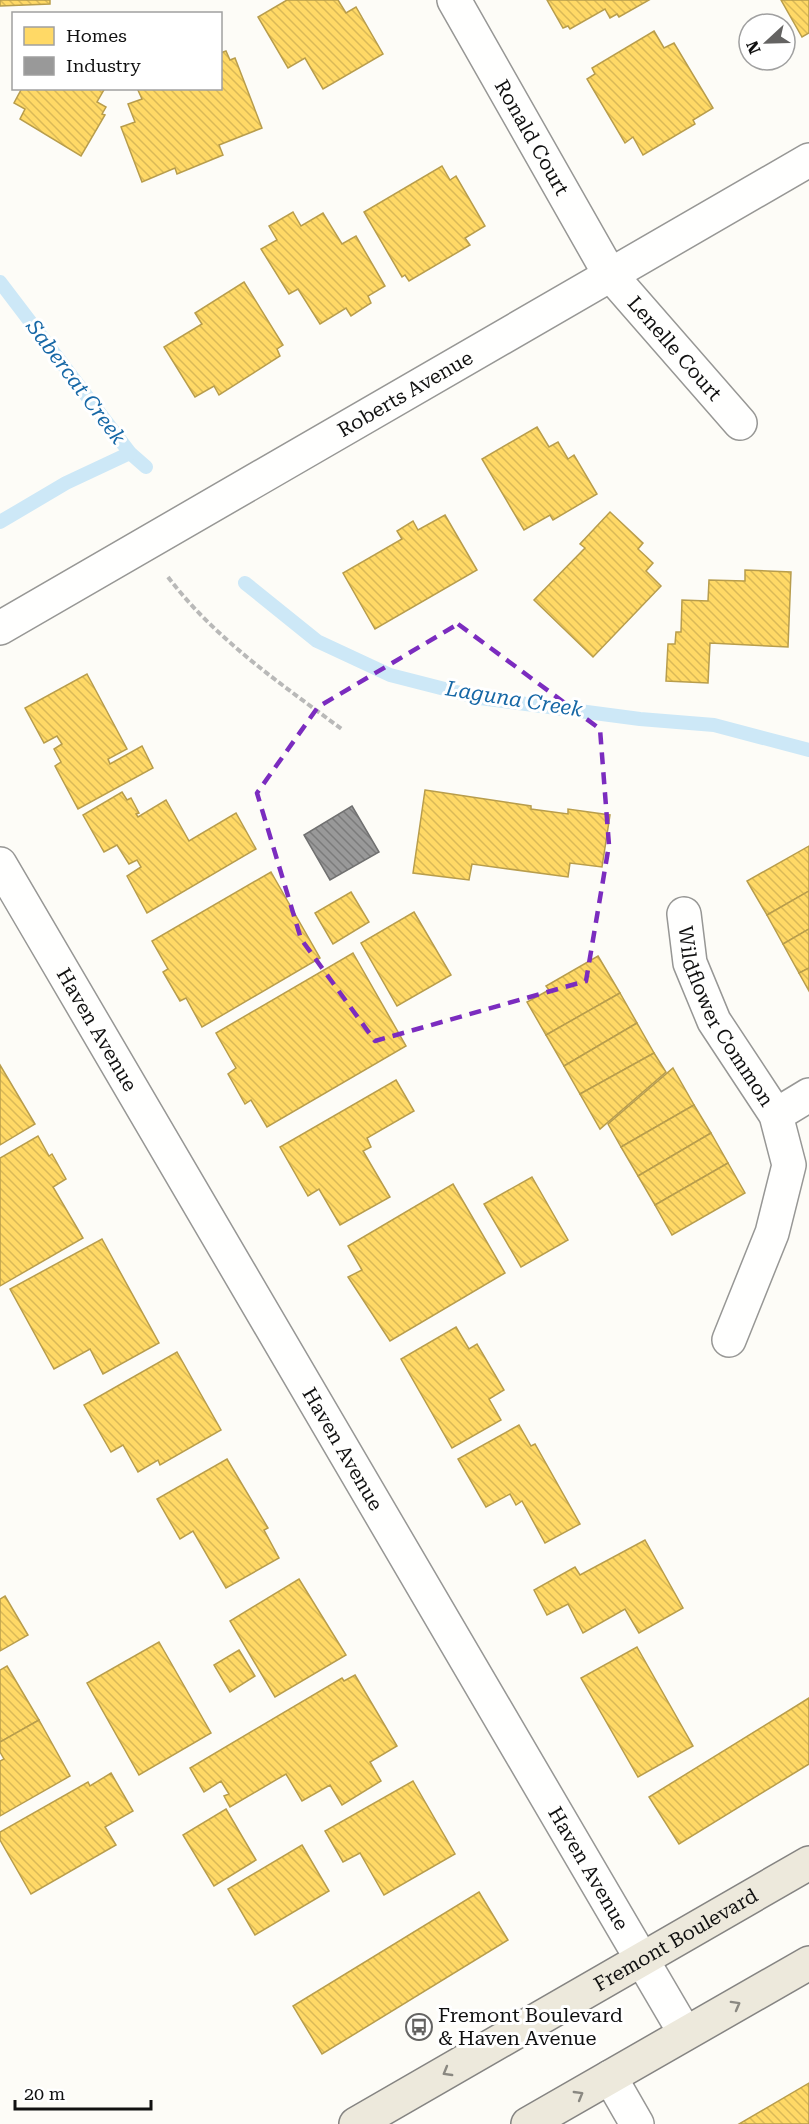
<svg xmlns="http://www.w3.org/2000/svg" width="809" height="2124" font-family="'Roboto Serif',serif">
	<defs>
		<pattern id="homes-back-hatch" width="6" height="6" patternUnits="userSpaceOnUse" patternTransform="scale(1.5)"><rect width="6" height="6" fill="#ffd966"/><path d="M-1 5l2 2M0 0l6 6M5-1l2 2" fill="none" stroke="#dab957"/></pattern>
		<pattern id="industry-back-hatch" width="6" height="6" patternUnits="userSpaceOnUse" patternTransform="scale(1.5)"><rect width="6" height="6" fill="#999"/><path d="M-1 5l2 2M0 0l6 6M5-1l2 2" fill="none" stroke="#7b7b7b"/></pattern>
	</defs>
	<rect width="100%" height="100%" fill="#fdfcf7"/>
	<g fill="url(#homes-back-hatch)" stroke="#b89d4c" stroke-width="1.5">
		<polygon points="0,0 50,0 50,4 0,6"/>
		<polygon points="287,0 338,0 346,13 356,7 383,54 323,89 305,58 288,68 258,17"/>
		<polygon points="547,0 649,0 619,17 617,14 610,18 605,9 570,29 568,26 563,28"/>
		<polygon points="781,0 809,0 809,33 802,37"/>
		<polygon points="654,31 664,48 674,43 713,108 693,120 695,124 643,155 633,137 625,143 587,79 595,74 592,68"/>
		<polygon points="226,51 230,60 235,58 262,128 219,145 223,155 177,174 175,168 142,182 121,127 135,122 128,104 142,99 137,88 220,88 220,53"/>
		<polygon points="22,88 105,88 97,102 106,107 102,114 105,115 81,156 20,119 25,109 14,103"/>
		<polygon points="442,166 450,180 456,176 485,226 465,238 470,245 409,281 405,275 402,277 364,212"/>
		<polygon points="293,212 301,226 323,213 342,244 356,236 385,286 368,296 371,303 351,316 346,308 320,324 298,289 289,294 261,249 277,240 269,226"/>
		<polygon points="244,282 283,345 277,349 280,356 219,395 214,386 195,397 164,347 202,324 195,313"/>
		<polygon points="537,427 549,447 558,442 568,459 574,455 597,494 553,520 550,515 524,530 482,459"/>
		<polygon points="610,512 643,543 638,549 653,563 646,571 661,586 593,657 534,600 585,548 580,544"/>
		<polygon points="445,515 477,570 375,629 343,573 402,539 397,531 413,521 418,530"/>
		<polygon points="745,570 791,572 788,647 710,643 708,683 666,681 668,644 675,644 676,632 681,632 682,600 708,601 709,580 745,581"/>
		<polygon points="87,674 127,749 108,759 110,764 142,746 153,768 78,809 55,766 61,762 54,749 62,744 57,736 44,743 25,708"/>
		<polygon points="425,790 531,806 531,809 568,814 568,809 610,815 602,867 570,863 568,877 472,864 469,880 413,873"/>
		<polygon points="122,792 127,800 131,798 139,813 136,814 138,817 166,800 189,841 236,813 256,849 147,913 127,876 141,867 137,860 129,864 117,845 104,852 83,815"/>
		<polygon points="809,846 809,891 767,915 747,881"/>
		<polygon points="271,872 320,958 202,1027 186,998 180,1001 163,972 168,969 152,941"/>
		<polygon points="809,891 809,929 783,944 767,915"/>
		<polygon points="351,892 369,922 333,944 315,913"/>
		<polygon points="414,912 451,975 397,1006 361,943"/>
		<polygon points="809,929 809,968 799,973 783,944"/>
		<polygon points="353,953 406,1046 267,1127 251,1100 245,1104 228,1074 236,1068 216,1033"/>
		<polygon points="598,956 620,993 546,1035 527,1002 549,990 546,986"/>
		<polygon points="809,968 809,991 799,973"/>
		<polygon points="620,993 637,1023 564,1066 546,1035"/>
		<polygon points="637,1023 654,1053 580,1094 564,1066"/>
		<polygon points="654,1053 666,1072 600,1129 580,1094"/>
		<polygon points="0,1065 35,1124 0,1145"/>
		<polygon points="673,1068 694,1105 621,1147 608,1124"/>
		<polygon points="396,1080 414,1111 367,1138 371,1147 363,1151 390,1197 340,1225 319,1189 308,1196 280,1147"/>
		<polygon points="694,1105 711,1133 638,1176 621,1147"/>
		<polygon points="711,1133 728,1163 655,1205 638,1176"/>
		<polygon points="38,1136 49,1156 52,1154 66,1179 53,1187 83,1238 0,1286 0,1158"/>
		<polygon points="728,1163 745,1193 672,1235 655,1205"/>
		<polygon points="532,1177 568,1240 521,1267 484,1204"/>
		<polygon points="453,1184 505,1273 390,1341 348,1277 362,1270 348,1246"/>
		<polygon points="102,1239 159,1343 103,1374 90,1349 54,1369 10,1289"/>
		<polygon points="456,1327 469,1349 477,1344 504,1390 489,1399 501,1420 452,1448 401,1359"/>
		<polygon points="177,1352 221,1430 160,1465 158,1460 138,1472 123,1445 111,1452 84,1405"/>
		<polygon points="519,1425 531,1446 535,1444 580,1524 545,1543 522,1501 516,1505 510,1494 486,1507 458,1459"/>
		<polygon points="227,1459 268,1528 264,1530 279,1558 226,1588 193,1531 180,1539 157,1499"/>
		<polygon points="645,1540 683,1608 639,1633 625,1609 583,1633 568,1604 547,1615 534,1590 575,1567 580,1575"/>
		<polygon points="299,1579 346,1655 275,1697 230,1621"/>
		<polygon points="5,1596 28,1635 0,1651 0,1599"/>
		<polygon points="159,1642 211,1733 139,1775 87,1683"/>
		<polygon points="637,1647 693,1746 638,1777 581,1678"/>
		<polygon points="239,1650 255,1676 230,1692 214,1665"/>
		<polygon points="7,1666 39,1720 0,1742 0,1670"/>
		<polygon points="355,1675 397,1746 370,1762 381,1781 342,1805 330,1785 302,1801 286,1774 230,1807 224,1796 229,1794 221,1781 204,1792 190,1768 342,1678 344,1681"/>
		<polygon points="809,1698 809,1764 679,1844 649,1797"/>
		<polygon points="39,1720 70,1776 0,1816 0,1761 4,1759 0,1752 0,1742"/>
		<polygon points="111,1773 133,1811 105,1827 116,1845 31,1894 0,1840 0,1832 88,1782 90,1786"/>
		<polygon points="413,1781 455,1854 384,1895 360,1853 343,1862 325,1831"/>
		<polygon points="226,1809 256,1860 214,1886 183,1835"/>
		<polygon points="302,1845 329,1891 255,1935 228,1889"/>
		<polygon points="479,1892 508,1940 322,2054 293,2006"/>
		<polygon points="809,2083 809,2124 739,2124"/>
	</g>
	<polygon fill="url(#industry-back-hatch)" stroke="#707070" stroke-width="1.5" points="352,806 379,852 330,880 304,835"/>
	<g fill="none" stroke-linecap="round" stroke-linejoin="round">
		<g stroke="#cde8f7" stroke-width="14">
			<polyline points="0,282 130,453 146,467"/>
			<polyline points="0,522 66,483 130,453"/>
			<polyline points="245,583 317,641 390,675 480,698 640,719 714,725 809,750"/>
		</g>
		<defs>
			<g id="minor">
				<path id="s1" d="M454,0L609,273L740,423"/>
				<path id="s2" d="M0,628L809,160"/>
				<path id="s3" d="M0,864L685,2033"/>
				<path id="s4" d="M684,914L690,963L714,1021L776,1115L789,1165L772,1233L729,1340"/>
				<polyline points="776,1115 809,1095"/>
				<polyline points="610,2077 637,2124"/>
			</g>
			<g id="major">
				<path id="s5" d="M356,2124L809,1863"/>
				<polyline points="528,2124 809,1963"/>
			</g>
		</defs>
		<use href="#minor" stroke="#979795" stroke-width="36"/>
		<use href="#major" stroke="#858482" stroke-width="36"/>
		<path stroke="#b9b9b8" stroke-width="4" stroke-dasharray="6 3" stroke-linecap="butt" d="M168,577C215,639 281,684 343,730"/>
		<use href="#minor" stroke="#fffffe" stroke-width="33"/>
		<use href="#major" stroke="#ede9dc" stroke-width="33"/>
	</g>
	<defs><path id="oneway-chevron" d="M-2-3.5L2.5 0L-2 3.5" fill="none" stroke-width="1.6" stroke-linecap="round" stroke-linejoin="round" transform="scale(1.5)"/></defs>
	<g stroke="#8a8881">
		<use href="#oneway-chevron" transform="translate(736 2005) rotate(-29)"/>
		<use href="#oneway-chevron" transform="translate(447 2072) rotate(150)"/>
		<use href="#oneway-chevron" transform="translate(579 2095) rotate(-30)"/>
	</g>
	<path fill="none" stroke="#7b2cbf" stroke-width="4.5" stroke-dasharray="12 8" stroke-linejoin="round" d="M458,624L600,729L609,845L586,981L375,1041L301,939L257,793L318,707Z"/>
	<defs>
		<symbol id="bus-ring" viewBox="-11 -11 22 22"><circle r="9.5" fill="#fff" stroke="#646362" stroke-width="1.5"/><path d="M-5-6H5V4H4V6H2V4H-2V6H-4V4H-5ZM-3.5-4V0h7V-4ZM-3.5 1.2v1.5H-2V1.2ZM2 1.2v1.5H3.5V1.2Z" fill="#646362"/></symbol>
	</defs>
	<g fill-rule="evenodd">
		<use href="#bus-ring" x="404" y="2012" width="30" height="30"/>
	</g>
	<g text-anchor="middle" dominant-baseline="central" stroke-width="6" stroke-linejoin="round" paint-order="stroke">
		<g font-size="20" fill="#111" stroke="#fff">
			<text stroke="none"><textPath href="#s1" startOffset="158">Ronald Court</textPath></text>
			<text stroke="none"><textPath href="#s1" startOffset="414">Lenelle Court</textPath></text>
			<text stroke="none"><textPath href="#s2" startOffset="468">Roberts Avenue</textPath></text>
			<text stroke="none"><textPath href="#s4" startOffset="112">Wildflower Common</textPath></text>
			<text stroke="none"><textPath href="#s3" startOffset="192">Haven Avenue</textPath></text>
			<text stroke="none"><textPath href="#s3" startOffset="678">Haven Avenue</textPath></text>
			<text stroke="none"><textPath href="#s3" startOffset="1164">Haven Avenue</textPath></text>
			<text stroke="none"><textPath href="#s5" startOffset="369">Fremont Boulevard</textPath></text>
		</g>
		<g font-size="20" fill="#111" stroke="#fff" text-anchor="start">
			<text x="438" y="2015">Fremont Boulevard<tspan x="438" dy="23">&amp; Haven Avenue</tspan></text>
		</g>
		<g font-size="21" font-style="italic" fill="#1768a6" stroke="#fff">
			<text transform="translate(76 382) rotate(53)">Sabercat Creek</text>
			<text transform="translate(514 699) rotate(9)">Laguna Creek</text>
		</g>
	</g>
	<rect x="12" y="12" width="210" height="78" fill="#ffffff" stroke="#a0a0a0" stroke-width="1.5"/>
	<rect x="24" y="27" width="30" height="18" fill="#ffd966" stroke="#a0a0a0" stroke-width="1.5"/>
	<text x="66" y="42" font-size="18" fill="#111111">Homes</text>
	<rect x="24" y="57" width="30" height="18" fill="#999999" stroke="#a0a0a0" stroke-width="1.5"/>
	<text x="66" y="72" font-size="18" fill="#111111">Industry</text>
	<g transform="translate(767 42) rotate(248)"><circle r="28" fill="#ffffff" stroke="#a0a0a0" stroke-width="1.5"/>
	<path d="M0-4.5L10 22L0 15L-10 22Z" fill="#646362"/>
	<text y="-9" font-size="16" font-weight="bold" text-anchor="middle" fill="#111111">N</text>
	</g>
	<path d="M15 2100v9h136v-9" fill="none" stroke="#111111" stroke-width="3"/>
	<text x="24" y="2100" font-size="18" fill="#111111" stroke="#ffffff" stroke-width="4.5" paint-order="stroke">20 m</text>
</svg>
